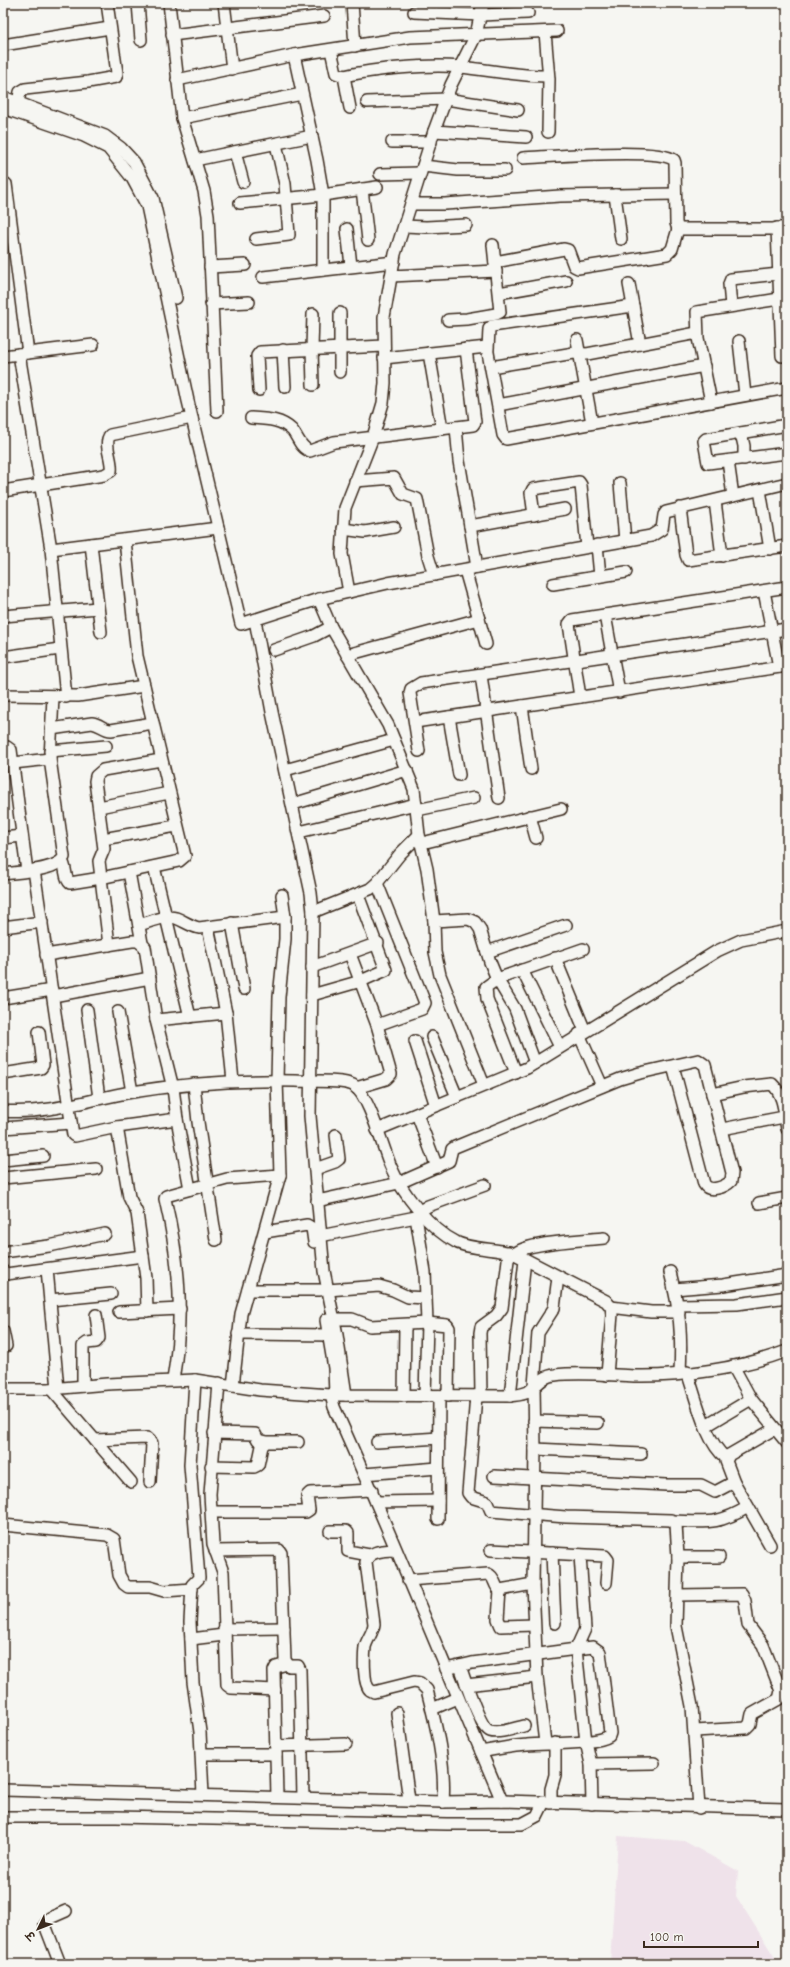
<svg xmlns="http://www.w3.org/2000/svg" width="790" height="1967" font-family="'Comic Neue','Playpen Sans Deva',sans-serif">
	<rect width="100%" height="100%" fill="#f6f6f2"/>
	<filter id="ink" filterUnits="userSpaceOnUse"><feTurbulence type="fractalNoise" baseFrequency=".025" numOctaves="2"/><feDisplacementMap in="SourceGraphic" scale="8" xChannelSelector="R" yChannelSelector="G"/><feConvolveMatrix kernelMatrix="1 2 1 2 8 2 1 2 1" color-interpolation-filters="sRGB"/></filter>
	<g filter="url(#ink)">
		<polygon fill="#efe2ea" points="618,1836 684,1841 738,1871 736,1896 779,1964 610,1964"/>
		<g fill="none" stroke-linecap="round" stroke-linejoin="round">
			<defs>
				<g id="minor">
					<polyline points="138,3 141,40"/>
					<polyline points="169,3 182,118 204,191 208,215 217,411"/>
					<polyline points="224,3 232,69"/>
					<polyline points="352,3 355,46"/>
					<polyline points="414,12 481,15 528,13"/>
					<polyline points="545,32 549,79 548,132"/>
					<polyline points="172,35 324,16"/>
					<polyline points="3,45 110,28"/>
					<polyline points="331,50 336,73 344,76 350,108"/>
					<polyline points="294,55 317,160 323,195 323,270"/>
					<path d="M344,76C374,69 429,64 460,67C490,70 518,76 548,76"/>
					<polyline points="177,80 294,55 410,37 557,31"/>
					<polyline points="3,97 105,136 121,148 134,162 153,198 176,298"/>
					<polyline points="367,102 446,99 518,110"/>
					<polyline points="18,103 20,92 25,89 88,82 116,77 117,73 107,3"/>
					<polyline points="3,108 84,136 108,148 132,178 147,206 188,401 241,624 319,599 388,583 651,536 662,529 664,515 666,512 787,483"/>
					<polyline points="182,118 302,94"/>
					<polyline points="434,131 526,137"/>
					<polyline points="392,142 431,142"/>
					<polyline points="235,152 243,182"/>
					<path d="M523,158C548,157 658,147 674,160L675,163L676,223L678,229H773L787,227"/>
					<polyline points="195,160 312,136"/>
					<polyline points="423,166 458,170 505,170"/>
					<polyline points="380,174 420,173"/>
					<polyline points="6,184 28,353"/>
					<polyline points="362,189 368,240"/>
					<polyline points="615,195 621,239"/>
					<polyline points="240,203 323,195 377,187"/>
					<polyline points="411,204 445,204 560,196 675,194"/>
					<polyline points="404,226 426,227 466,225"/>
					<polyline points="777,228 782,356"/>
					<polyline points="347,229 351,266"/>
					<polyline points="256,239 289,235 285,184 276,144"/>
					<polyline points="495,262 564,249 568,250 574,266 578,268 667,254 672,249 678,229"/>
					<polyline points="210,267 245,265"/>
					<polyline points="391,276 496,271"/>
					<polyline points="263,277 394,262"/>
					<polyline points="629,284 640,344"/>
					<polyline points="499,293 566,281"/>
					<polyline points="211,304 249,302"/>
					<polyline points="731,306 729,284 731,279 779,274"/>
					<polyline points="448,320 467,319 496,314 500,312 493,245"/>
					<polyline points="577,340 592,423"/>
					<polyline points="739,341 745,395"/>
					<polyline points="488,349 489,329 492,326 633,306"/>
					<polyline points="283,350 285,387"/>
					<polyline points="429,353 442,429"/>
					<polyline points="19,354 51,549 66,697"/>
					<polyline points="3,356 93,345"/>
					<polyline points="384,358 487,347 503,435 506,439 787,388"/>
					<polyline points="491,367 574,353 587,354 697,333"/>
					<polyline points="340,372 340,313"/>
					<polyline points="313,385 312,349 313,314"/>
					<polyline points="259,390 257,356 260,352 384,346"/>
					<polyline points="711,402 698,338 697,312 779,299"/>
					<polyline points="498,405 704,366"/>
					<path d="M251,418C266,419 281,419 292,430C298,437 300,448 310,451L334,442L473,425L475,422L466,349"/>
					<polyline points="787,425 706,439 704,441 708,463 787,453"/>
					<polyline points="456,427 459,461 477,567"/>
					<polyline points="741,433 744,446 744,459"/>
					<polyline points="728,461 733,496"/>
					<polyline points="355,481 394,478 403,494 417,499 428,556 434,575"/>
					<polyline points="620,483 625,541"/>
					<polyline points="760,490 770,549"/>
					<path d="M3,491L104,475L111,471C113,460 103,444 110,435L192,418"/>
					<polyline points="715,501 722,556"/>
					<polyline points="680,508 686,555 688,560 787,546"/>
					<polyline points="534,515 531,493 533,489 579,482 581,485 587,547"/>
					<polyline points="470,526 565,509"/>
					<polyline points="343,529 365,532 394,527"/>
					<polyline points="91,544 101,632"/>
					<polyline points="597,545 600,576"/>
					<polyline points="51,549 218,528"/>
					<polyline points="465,570 486,644"/>
					<polyline points="553,584 626,572"/>
					<polyline points="764,591 779,667"/>
					<polyline points="349,592 342,554 345,508 373,437 383,403 385,383 384,317 395,254 434,131 451,85 476,35 483,3"/>
					<polyline points="319,599 331,627 388,725 414,789 419,835 427,869 434,921 435,952 440,975 484,1085"/>
					<polyline points="605,615 619,692"/>
					<polyline points="3,616 98,608"/>
					<polyline points="255,620 272,712 311,893 313,912 310,1116 324,1271 337,1335 346,1395"/>
					<polyline points="274,650 314,636 331,627"/>
					<polyline points="347,655 479,619"/>
					<polyline points="3,657 60,649"/>
					<polyline points="481,675 499,798"/>
					<polyline points="3,695 78,696 144,686"/>
					<polyline points="580,697 569,624 572,620 787,587"/>
					<polyline points="522,706 531,769"/>
					<polyline points="449,717 459,775"/>
					<polyline points="415,722 787,666"/>
					<path d="M51,729L92,723C100,724 104,730 111,730L153,723"/>
					<polyline points="3,747 7,747 11,750 27,871"/>
					<polyline points="50,751 106,746"/>
					<polyline points="419,751 410,693 411,689 421,683 787,629"/>
					<polyline points="13,763 50,759"/>
					<polyline points="285,770 394,740"/>
					<polyline points="293,804 407,770"/>
					<polyline points="99,807 169,793"/>
					<polyline points="417,810 474,798"/>
					<polyline points="530,816 536,838"/>
					<polyline points="299,832 416,804"/>
					<polyline points="3,838 22,836"/>
					<polyline points="103,839 176,826"/>
					<polyline points="422,843 561,809"/>
					<path d="M62,861C67,868 64,878 70,883L101,878L179,861L185,856L137,656L125,540"/>
					<polyline points="154,867 190,1017"/>
					<polyline points="34,870 73,1135 75,1136 117,1127 177,1119"/>
					<polyline points="129,872 142,943"/>
					<path d="M3,874C18,872 57,871 64,857L50,759L53,697"/>
					<polyline points="377,883 425,1003 422,1009 377,1025"/>
					<polyline points="313,912 370,889 377,883 400,854 419,835"/>
					<polyline points="434,921 468,919 475,922 480,929 490,962 497,979 515,1009 535,1063"/>
					<polyline points="232,923 244,989"/>
					<path d="M139,925C149,922 165,915 176,918C184,921 190,926 199,928L285,917"/>
					<polyline points="3,927 42,922"/>
					<polyline points="208,927 226,1013 233,1081"/>
					<polyline points="109,945 99,861 104,849 95,781 96,776 103,770 161,760"/>
					<polyline points="487,952 566,925"/>
					<polyline points="350,954 377,1025 391,1074 386,1079 356,1088"/>
					<polyline points="46,955 132,941 138,941 145,947 156,1020 173,1088 177,1119 190,1189"/>
					<polyline points="555,958 585,1031"/>
					<polyline points="312,967 378,943"/>
					<polyline points="522,970 560,1047"/>
					<polyline points="312,995 361,981 386,970 358,895"/>
					<polyline points="53,996 150,978"/>
					<polyline points="3,998 52,990"/>
					<polyline points="87,1010 99,1098"/>
					<polyline points="118,1012 132,1092"/>
					<polyline points="156,1020 226,1013"/>
					<polyline points="579,1034 602,1086"/>
					<polyline points="432,1037 457,1097"/>
					<polyline points="415,1041 436,1106"/>
					<polyline points="516,1073 487,999 486,987 497,979 583,949"/>
					<polyline points="3,1074 41,1068 43,1065 39,1032"/>
					<polyline points="194,1084 198,1122 216,1240"/>
					<path d="M712,1094L744,1087L772,1084C785,1096 784,1114 787,1129"/>
					<path d="M3,1111C46,1115 90,1099 132,1092C186,1083 241,1080 296,1081C310,1082 341,1079 353,1085C369,1094 383,1149 391,1167C402,1193 430,1229 456,1242C471,1250 497,1248 515,1254L606,1301L611,1307L612,1314L607,1375"/>
					<polyline points="417,1114 437,1167"/>
					<polyline points="117,1127 129,1197 137,1213 146,1278 147,1311"/>
					<polyline points="3,1128 71,1123"/>
					<polyline points="722,1129 784,1117"/>
					<polyline points="377,1130 527,1068 717,951 741,940 787,931"/>
					<polyline points="3,1160 43,1156"/>
					<polyline points="315,1169 335,1162 339,1159 336,1135"/>
					<polyline points="3,1178 96,1169"/>
					<path d="M317,1201L399,1183L449,1161L452,1149L455,1147L620,1079L640,1073L698,1060L705,1065L732,1173L731,1181C725,1187 709,1193 704,1184L673,1066"/>
					<polyline points="759,1203 787,1198"/>
					<polyline points="265,1232 307,1225 312,1228 314,1242"/>
					<polyline points="320,1236 416,1217"/>
					<polyline points="3,1252 49,1246 105,1234"/>
					<path d="M515,1254C525,1242 587,1240 604,1238"/>
					<polyline points="47,1269 58,1389"/>
					<polyline points="3,1271 6,1274 143,1256"/>
					<path d="M670,1272C680,1311 682,1333 680,1373"/>
					<polyline points="674,1289 723,1285 787,1275"/>
					<polyline points="248,1290 320,1290"/>
					<polyline points="328,1290 379,1286 393,1290 408,1297 426,1298"/>
					<polyline points="50,1300 111,1294"/>
					<polyline points="679,1305 737,1304 787,1297"/>
					<polyline points="611,1307 651,1312 679,1312"/>
					<polyline points="119,1312 180,1309"/>
					<polyline points="334,1319 352,1319 370,1326 427,1323 447,1325 449,1328 448,1396"/>
					<polyline points="326,1320 334,1368 335,1395"/>
					<polyline points="3,1331 6,1346"/>
					<polyline points="238,1334 329,1335"/>
					<polyline points="733,1366 751,1399 787,1443"/>
					<path d="M687,1372C696,1397 705,1442 726,1458"/>
					<path d="M173,1380C184,1314 180,1263 165,1199L166,1196L227,1179L280,1175"/>
					<polyline points="195,1380 190,1465 199,1578 192,1585 190,1622 193,1682 200,1732 203,1795"/>
					<polyline points="219,1383 210,1494 213,1544 223,1572 227,1685 231,1688 275,1690"/>
					<polyline points="83,1386 83,1346 87,1343 96,1342 99,1338 96,1315"/>
					<polyline points="233,1386 241,1314 280,1175 277,1080 279,997 285,939 285,917 282,895"/>
					<path d="M3,1389H51L107,1384L195,1380L260,1390L331,1395L510,1396C516,1395 522,1395 528,1392C538,1385 542,1376 555,1375C581,1372 609,1375 634,1376C683,1377 742,1368 787,1351"/>
					<polyline points="51,1389 131,1482"/>
					<path d="M331,1395L334,1407C393,1537 446,1670 502,1801"/>
					<polyline points="404,1396 405,1325"/>
					<polyline points="425,1396 427,1323 425,1272 416,1217 420,1211 428,1206 485,1185"/>
					<polyline points="476,1396 468,1493 471,1497 487,1502 491,1511 566,1517 671,1520 676,1524 678,1557 676,1626 692,1706 699,1808"/>
					<polyline points="481,1396 480,1333 481,1327 496,1316 502,1308 509,1252"/>
					<polyline points="510,1396 525,1260"/>
					<polyline points="534,1421 598,1423"/>
					<polyline points="706,1426 751,1399"/>
					<polyline points="214,1433 255,1434 258,1440 266,1442"/>
					<polyline points="95,1440 147,1438 152,1443 150,1482"/>
					<polyline points="377,1442 439,1438"/>
					<polyline points="535,1449 641,1454"/>
					<polyline points="211,1466 254,1467 258,1465 262,1446 266,1442 298,1442"/>
					<polyline points="364,1474 438,1468"/>
					<polyline points="494,1476 666,1485 701,1485 715,1492 734,1482"/>
					<polyline points="376,1502 438,1501"/>
					<polyline points="212,1512 306,1512 309,1510 307,1496 310,1493 372,1490"/>
					<polyline points="438,1519 439,1396"/>
					<path d="M674,1521C707,1522 718,1525 748,1507"/>
					<polyline points="3,1525 107,1535 114,1539 119,1575 124,1584 128,1587 150,1587 164,1591 192,1589"/>
					<polyline points="330,1531 346,1531 348,1533 348,1551 369,1555"/>
					<polyline points="770,1545 734,1482 726,1461 729,1455 774,1429"/>
					<path d="M395,1550C385,1551 369,1550 366,1562L374,1624C373,1633 367,1639 365,1647C364,1657 363,1684 370,1690L374,1692L414,1682L420,1683L427,1690C436,1725 446,1765 443,1802"/>
					<polyline points="491,1550 605,1556 608,1560 606,1583"/>
					<polyline points="215,1551 279,1550 281,1553 285,1660 289,1666 298,1666 300,1670 303,1797"/>
					<polyline points="552,1553 555,1623"/>
					<polyline points="580,1555 585,1629 576,1649 586,1742 591,1764 592,1804"/>
					<polyline points="678,1557 719,1557"/>
					<path d="M408,1580L488,1574C496,1577 493,1586 500,1590L533,1584"/>
					<polyline points="500,1590 498,1619 501,1626 534,1625"/>
					<polyline points="678,1595 742,1594 745,1601 748,1625 763,1645 781,1691 779,1699 752,1714 750,1724 746,1728 695,1731"/>
					<polyline points="224,1629 284,1628"/>
					<polyline points="191,1639 224,1635"/>
					<path d="M460,1666C464,1677 480,1728 490,1731C499,1734 515,1728 524,1726"/>
					<path d="M446,1669L472,1663L576,1649L593,1647L600,1652L610,1733L609,1736C596,1745 545,1743 527,1745C511,1746 496,1749 481,1752"/>
					<polyline points="466,1685 537,1677"/>
					<polyline points="432,1709 458,1698"/>
					<polyline points="397,1713 409,1800"/>
					<polyline points="545,1743 537,1677 533,1584 535,1449 534,1386 538,1333 554,1308 558,1277"/>
					<polyline points="276,1746 346,1744"/>
					<polyline points="202,1754 276,1754"/>
					<polyline points="591,1764 654,1763"/>
					<polyline points="3,1790 443,1802 502,1801 787,1809"/>
					<polyline points="277,1797 274,1671 276,1667 287,1664"/>
					<polyline points="551,1803 551,1789 555,1775 555,1743"/>
					<polyline points="3,1817 116,1817 447,1824 522,1824 537,1816 544,1802"/>
					<polyline points="60,1964 45,1925 50,1918 66,1911"/>
				</g>
			</defs>
			<use href="#minor" stroke="#3b2a1e" stroke-width="14"/>
			<use href="#minor" stroke="#f6f6f2" stroke-width="11"/>
		</g>
	</g>
	<rect width="790" height="1967" fill="none" stroke="#f6f6f2" stroke-width="16"/>
	<rect x="8" y="8" width="774" height="1951" fill="none" stroke="#3b2a1e" stroke-width="1.5" filter="url(#ink)"/>
	<g transform="translate(38 1929) rotate(227)" stroke="#f6f6f2" stroke-width="3" paint-order="stroke">
	<path d="M0-3L7 15L0 10L-7 15Z" fill="#3b2a1e"/>
	<text y="-6" font-size="11" font-weight="bold" text-anchor="middle" fill="#3b2a1e">उ</text>
	</g>
	<path d="M644 1941v6h114v-6" fill="none" stroke="#3b2a1e" stroke-width="2"/>
	<text x="650" y="1941" font-size="12" fill="#3b2a1e" stroke="#f6f6f2" stroke-width="3" paint-order="stroke">100 m</text>
</svg>
